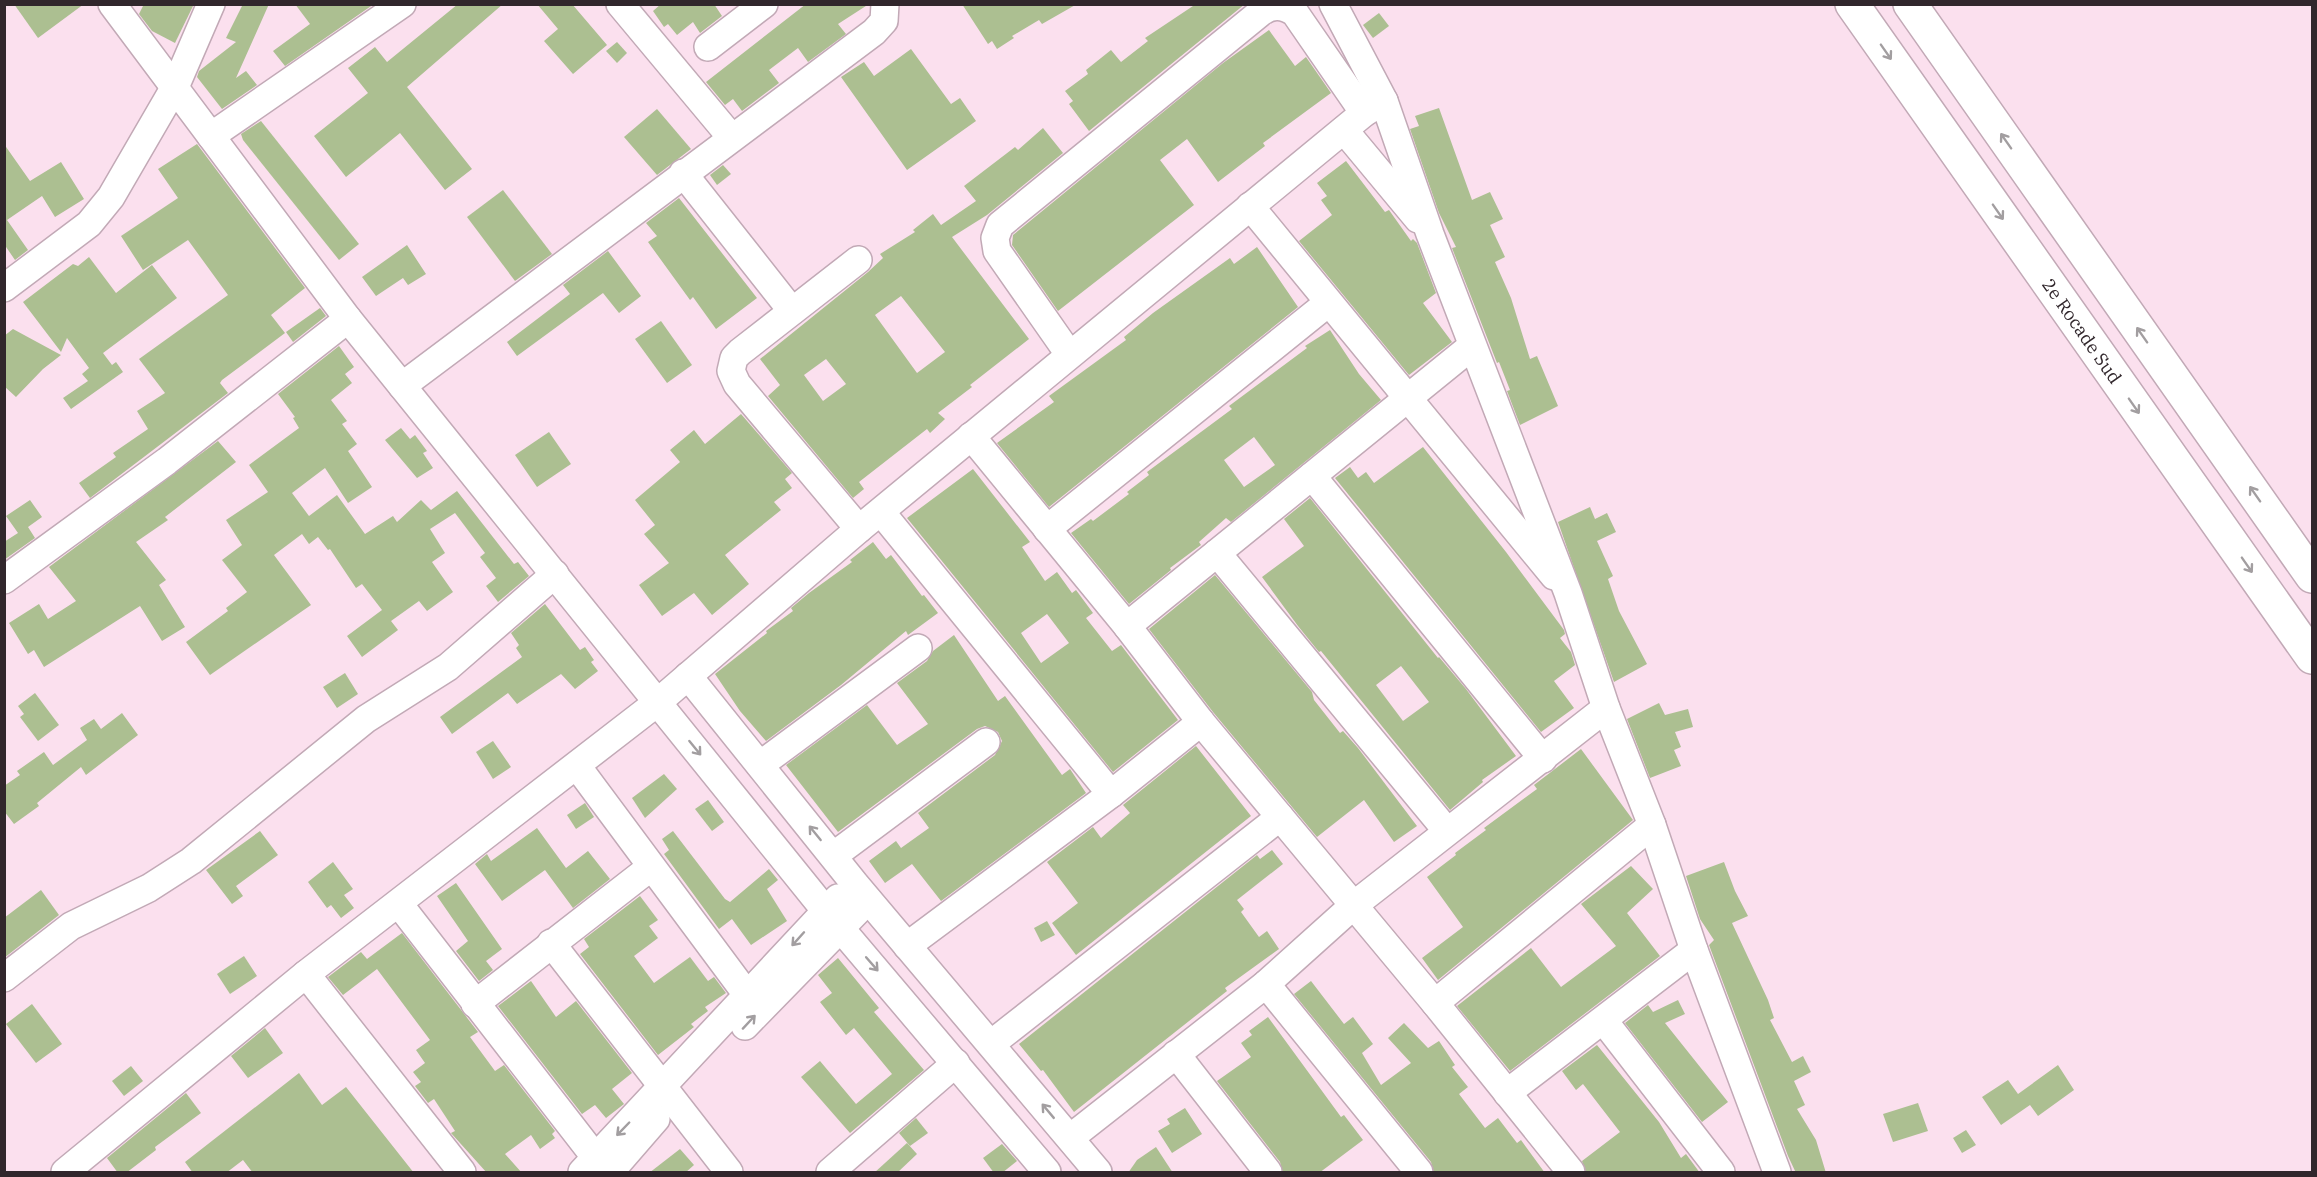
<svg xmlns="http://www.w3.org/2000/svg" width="2317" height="1177" font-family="'IBM Plex Serif',serif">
	<rect width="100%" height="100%" fill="#fbe0ee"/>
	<g fill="#acbf91" fill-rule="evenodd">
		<polygon points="14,4 84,4 38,38"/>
		<polygon points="144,4 194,4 175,43 152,31 139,14"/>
		<polygon points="243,4 269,4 236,78 246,71 257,85 222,109 197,77 199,71 236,42 226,38"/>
		<polygon points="295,4 374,4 285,66 273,51 310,24"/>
		<polygon points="458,4 503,4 407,87 472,169 445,190 400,133 346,177 314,136 368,93 348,68 375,47 387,62"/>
		<polygon points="537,4 572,4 607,45 573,74 544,41 558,29"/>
		<polygon points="661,4 714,4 722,16 700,33 693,22 677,35 668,24 664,27 653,11"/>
		<polygon points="806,4 869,4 838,24 846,34 808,62 798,48 769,70 779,83 742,111 733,99 725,105 706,82"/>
		<polygon points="962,4 1077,4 1042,24 1039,20 1012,36 1014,38 997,49 992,41 988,44"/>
		<polygon points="1196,4 1245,4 1089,131 1069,104 1073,101 1065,91 1088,74 1086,70 1111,50 1121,62 1148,41 1145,38"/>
		<polygon points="1379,13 1389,26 1373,38 1363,25"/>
		<polygon points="1269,30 1295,66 1306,57 1331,93 1263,143 1265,146 1218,182 1187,139 1160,160 1194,205 1058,311 1012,245 1013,235 1223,63"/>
		<polygon points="617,42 627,53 617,63 606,51"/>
		<polygon points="911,49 951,104 960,98 976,121 907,170 841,77 864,62 874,76"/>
		<polygon points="1439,108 1472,200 1490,192 1503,219 1490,225 1505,257 1495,262 1511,298 1530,359 1537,356 1558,406 1520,425 1507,391 1510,390 1499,362 1497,363 1452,248 1456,247 1439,213 1410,129 1419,126 1415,116"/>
		<polygon points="657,109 691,149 657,175 624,137"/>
		<polygon points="261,121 359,244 339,260 243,140 241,134"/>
		<path d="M1043,128L1063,153L987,215L952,237L1029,339L970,385L972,387L938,413L945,419L930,433L927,429L859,482L864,489L853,498L768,396L780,385L760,359L868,272L883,258L880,254L915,232L913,230L933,214L941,225L976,201L964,186L1015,147L1018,150ZM901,296L945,352L917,373L875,315ZM826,359L846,384L823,401L804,375Z"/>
		<polygon points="4,144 30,181 61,162 84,199 55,217 42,196 7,220 28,250 15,260 4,244"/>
		<polygon points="197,144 305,288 271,315 285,333 222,380 220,383 228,393 90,498 79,483 116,457 113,453 148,429 137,411 165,393 139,359 228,295 188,240 143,270 121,236 178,198 158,169"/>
		<polygon points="1346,161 1385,212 1389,210 1411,241 1413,239 1417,243 1436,293 1423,303 1452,342 1409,375 1299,241 1332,215 1321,200 1327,196 1317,183"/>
		<polygon points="723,165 731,174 717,185 710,175"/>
		<polygon points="503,190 552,254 515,281 467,217"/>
		<polygon points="679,198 757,298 716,329 693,297 690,300 648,242 657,236 646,223"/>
		<polygon points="407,245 426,274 408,285 403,278 376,296 362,277"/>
		<polygon points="1257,247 1298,307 1049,507 997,443 1054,402 1049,396 1126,340 1124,337 1153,313 1230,258 1234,264"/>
		<polygon points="608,251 641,296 619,313 603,293 517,356 507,342 570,294 563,285"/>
		<polygon points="89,257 116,293 152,265 177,298 103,353 112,365 116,362 123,372 71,409 63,398 88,381 82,374 89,368 67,338 61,352 23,302 73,264 78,266"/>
		<polygon points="320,308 326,316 293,342 286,332"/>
		<polygon points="661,321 692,365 667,383 635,339"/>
		<polygon points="13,329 61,355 43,369 16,397 4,386 4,336"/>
		<path d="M1330,330L1359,374L1381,400L1231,522L1226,518L1199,542L1201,545L1170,568L1171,570L1129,604L1071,533L1091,519L1093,521L1129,494L1127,492L1149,475L1147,472L1232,409L1229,406L1307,348L1305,346ZM1254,437L1275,465L1244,487L1224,460Z"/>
		<polygon points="339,346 354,367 345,374 352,383 331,400 347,421 342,424 357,444 348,451 372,487 348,503 325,468 292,493 309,516 337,495 365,534 393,516 397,522 421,500 431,510 457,491 514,564 518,562 529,576 498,602 486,586 496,578 480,557 485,553 455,513 430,529 445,553 432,562 453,592 427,611 419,601 391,621 398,630 362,657 347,636 382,610 362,584 356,588 330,549 328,550 318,537 309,544 302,534 274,555 311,605 210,675 186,642 228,611 226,608 247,592 222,560 242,545 226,520 268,492 249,465 299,428 293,418 295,417 278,394"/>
		<polygon points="741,414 792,473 785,479 792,488 774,502 781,510 725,555 749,584 712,615 694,593 662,616 639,585 669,563 644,534 655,525 635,500 680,462 670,450 694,430 705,444"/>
		<polygon points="401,428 410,439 415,435 427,451 423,453 433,468 417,478 385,440"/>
		<polygon points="549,432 571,464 537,487 515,455"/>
		<polygon points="218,441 236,462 165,517 168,520 136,542 166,580 159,585 185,627 162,641 140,606 44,667 34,650 28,654 9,623 39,604 48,619 76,601 49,567"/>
		<polygon points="1423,447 1506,552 1564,630 1565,634 1560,638 1571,652 1575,665 1554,681 1574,708 1541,732 1335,478 1350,467 1358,478 1366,472 1374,483"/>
		<path d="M973,469L1030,542L1022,547L1045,581L1057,572L1072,593L1076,590L1093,613L1086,618L1112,651L1121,645L1178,720L1113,772L907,518ZM1047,614L1069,643L1041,663L1021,633Z"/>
		<path d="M1310,498L1438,658L1439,657L1466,689L1516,756L1482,780L1483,782L1450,810L1321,651L1319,652L1298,626L1262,577L1304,546L1284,519ZM1401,666L1429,702L1403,721L1376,685Z"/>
		<polygon points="30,500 42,517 28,527 35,538 4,560 4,542 18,533 6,516"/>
		<polygon points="1590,507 1595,519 1607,513 1616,532 1597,541 1613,576 1608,579 1619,611 1647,664 1614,682 1558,522"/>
		<polygon points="873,542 886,559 891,555 922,596 924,595 938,613 908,635 906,631 841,685 766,741 740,711 715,674 767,633 766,631 793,611 791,608 809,593 852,562 850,560"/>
		<polygon points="1215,575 1312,692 1314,700 1340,733 1343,731 1358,748 1417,826 1394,842 1364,800 1317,837 1213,712 1149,629"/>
		<polygon points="545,604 580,650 585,647 594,660 591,662 598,671 575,689 561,674 517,704 508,693 452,734 440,717 522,657 516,648 519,645 511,633"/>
		<polygon points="954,635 998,701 1005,696 1062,775 1070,769 1086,793 941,901 912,864 885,883 869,861 896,841 901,848 929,828 918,813 995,755 1002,741 998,732 985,726 977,729 838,832 786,765 867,705 897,745 928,724 897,683 927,661 933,651"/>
		<polygon points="345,673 358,694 337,708 323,687"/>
		<polygon points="35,693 59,725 38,741 20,717 24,714 18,706"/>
		<polygon points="1659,703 1665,715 1688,709 1693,727 1675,732 1681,747 1674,750 1681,766 1650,778 1627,719"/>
		<polygon points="122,713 138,735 86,775 81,767 37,803 39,806 14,824 4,811 4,786 20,775 17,771 44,752 53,765 87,740 80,728 94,719 101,729"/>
		<polygon points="493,741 511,767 493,779 476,752"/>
		<polygon points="1196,746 1251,816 1076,955 1052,923 1078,903 1047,862 1093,827 1101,838 1130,813 1123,805"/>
		<polygon points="1581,749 1633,820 1438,980 1422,958 1463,927 1427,877 1456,855 1455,853 1486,830 1484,828 1537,789 1534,785"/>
		<polygon points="664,774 677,789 645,818 632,798"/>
		<polygon points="708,800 724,822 712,831 695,809"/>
		<polygon points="585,803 594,817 576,829 567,815"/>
		<polygon points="537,828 566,868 588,851 610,879 573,908 545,870 502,901 475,864 487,854 491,861"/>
		<polygon points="260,831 278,855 236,886 243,896 232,904 206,870"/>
		<polygon points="673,831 725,899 730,902 769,869 778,880 767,889 787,921 751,945 732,919 719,929 664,854 669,850 662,839"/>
		<polygon points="1272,850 1283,864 1237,900 1244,909 1241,912 1259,937 1267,931 1279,949 1225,988 1227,991 1074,1112 1043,1070 1041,1071 1019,1044 1252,859 1257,855 1260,859"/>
		<polygon points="333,862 353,889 344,895 354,908 341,918 331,905 327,908 308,882"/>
		<polygon points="1724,862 1735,891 1748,916 1732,923 1768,1000 1774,1018 1770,1020 1792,1062 1803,1056 1811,1072 1794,1081 1805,1105 1797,1109 1816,1140 1826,1173 1796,1173 1788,1156 1709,945 1714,940 1700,919 1686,876"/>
		<polygon points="1631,866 1653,889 1627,913 1660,956 1510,1071 1457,1006 1531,948 1561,987 1616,946 1581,904"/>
		<polygon points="456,883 502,949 486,961 493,970 479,981 456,951 468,941 437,896"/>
		<polygon points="41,890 59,915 4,958 4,918"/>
		<polygon points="640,896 658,920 649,926 658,938 634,956 654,983 690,957 708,981 714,977 726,993 705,1007 708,1011 691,1024 694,1027 658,1055 580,954 589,947 584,939"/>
		<polygon points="1047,921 1055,935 1041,942 1034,928"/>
		<polygon points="402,933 478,1032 470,1037 495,1071 504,1065 555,1131 552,1134 555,1138 540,1149 531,1135 505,1154 522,1173 487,1173 451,1133 455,1131 434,1099 428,1103 415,1086 421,1082 413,1072 425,1063 416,1050 430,1040 377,969 343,995 328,977 361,952 367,959"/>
		<polygon points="244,956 257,976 230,994 217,974"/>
		<polygon points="838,958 879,1008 874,1012 924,1070 850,1133 801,1077 820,1061 856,1104 892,1074 854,1028 846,1035 820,1002 832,993 818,975"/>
		<polygon points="531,981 556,1017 576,1001 632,1073 612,1089 624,1104 606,1118 595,1105 582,1114 498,1006"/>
		<polygon points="1311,981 1344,1024 1353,1017 1373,1044 1362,1053 1381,1085 1411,1063 1388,1038 1404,1023 1428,1048 1439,1041 1455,1065 1452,1067 1468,1087 1459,1094 1485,1128 1498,1118 1517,1143 1521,1140 1545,1173 1434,1173 1431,1162 1294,994"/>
		<polygon points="1678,1000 1685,1014 1665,1023 1728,1102 1702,1122 1625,1023 1648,1005 1653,1012"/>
		<polygon points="32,1004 62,1044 36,1063 6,1024"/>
		<polygon points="1268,1017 1341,1117 1344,1115 1363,1140 1319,1173 1283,1173 1280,1162 1217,1081 1251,1057 1241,1043 1252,1035 1249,1031"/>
		<polygon points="265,1028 283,1053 248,1078 231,1056"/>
		<polygon points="1597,1045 1659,1122 1681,1158 1686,1154 1700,1173 1586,1173 1582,1161 1620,1132 1583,1084 1576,1090 1562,1071"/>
		<polygon points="2058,1065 2074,1090 2038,1116 2030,1105 2001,1125 1982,1097 2008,1080 2018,1094"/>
		<polygon points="131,1066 143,1081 124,1096 112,1081"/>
		<polygon points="299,1073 322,1105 346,1087 414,1173 253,1173 243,1160 226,1173 193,1173 185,1162"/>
		<polygon points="186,1093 201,1113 155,1147 156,1150 126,1173 118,1173 107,1158"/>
		<polygon points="1918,1103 1928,1131 1893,1142 1883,1114"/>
		<polygon points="1185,1108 1202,1134 1172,1153 1158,1131 1170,1124 1167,1119"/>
		<polygon points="916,1118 928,1133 910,1146 899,1133"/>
		<polygon points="1966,1130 1976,1145 1962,1153 1953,1138"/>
		<polygon points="907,1143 917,1154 897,1173 874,1173"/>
		<polygon points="1002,1144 1017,1161 1002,1173 994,1173 983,1158"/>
		<polygon points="1156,1147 1173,1173 1128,1173 1137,1160"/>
		<polygon points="680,1149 694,1165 685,1173 649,1173"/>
	</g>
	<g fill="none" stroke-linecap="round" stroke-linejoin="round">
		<defs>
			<g id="minor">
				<polyline points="112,4 348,319 825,910 1047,1172"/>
				<polyline points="620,4 731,137"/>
				<polyline points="1333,4 1384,101 1430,234 1568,593 1606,708 1652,825 1694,950 1777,1172"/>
				<polyline points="708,47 764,4"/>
				<polyline points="1344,130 1418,219"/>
				<polyline points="211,136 402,4"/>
				<polyline points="683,173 792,311"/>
				<polyline points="1250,206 1554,576"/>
				<polyline points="858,260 740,352 734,358 731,371 737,384 859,529"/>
				<polyline points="4,288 89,224 111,197 176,85 211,4"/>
				<path d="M1069,354L997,251L995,238L1000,225L1260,13C1272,4 1283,5 1295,13L1364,113"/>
				<polyline points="402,386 874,32 884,21 885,4"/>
				<polyline points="971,436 1127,626 1201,722 1435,1003 1571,1172"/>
				<polyline points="1312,476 1543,759"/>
				<polyline points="881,512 1111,794"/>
				<polyline points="1047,529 1328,303"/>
				<polyline points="1217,553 1447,831"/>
				<polyline points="4,580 167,461 348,319"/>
				<polyline points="1127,626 1472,346"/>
				<polyline points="688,676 855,884 1098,1172"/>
				<polyline points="760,765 918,648"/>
				<polyline points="577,766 748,996"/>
				<polyline points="833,856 986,742"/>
				<polyline points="399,904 606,1171"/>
				<polyline points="551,943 729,1172"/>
				<polyline points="907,946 1111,794 1201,722"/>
				<polyline points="306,974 462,1172"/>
				<polyline points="4,978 71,926 149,888 191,861 366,719 448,667 555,574"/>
				<polyline points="1266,984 1419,1172"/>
				<polyline points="1435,1003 1652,825"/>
				<polyline points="475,1004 651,867"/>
				<polyline points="1604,1021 1721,1172"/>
				<polyline points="745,1026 868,900"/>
				<polyline points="991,1044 1280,817"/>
				<polyline points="1176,1054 1268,1172"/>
				<polyline points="1507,1093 1694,950"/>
				<polyline points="1070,1138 1266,984 1354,905 1606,708"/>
				<polyline points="65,1172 306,974 658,702 859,529 1364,113 1384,101"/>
				<polyline points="582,1172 838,898"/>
				<polyline points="610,1172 656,1119"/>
				<polyline points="830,1172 956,1063"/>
			</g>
			<g id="highway">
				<polyline points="1852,4 2312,657"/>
				<polyline points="1910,4 2312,576"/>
			</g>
		</defs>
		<use href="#minor" stroke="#c2a9b6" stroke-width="30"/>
		<use href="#highway" stroke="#c2a9b6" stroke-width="36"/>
		<use href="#minor" stroke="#fff" stroke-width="27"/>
		<use href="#highway" stroke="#fff" stroke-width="33"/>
	</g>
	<defs><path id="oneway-shaft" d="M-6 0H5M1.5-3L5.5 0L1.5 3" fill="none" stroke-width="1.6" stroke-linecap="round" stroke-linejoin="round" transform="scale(1.5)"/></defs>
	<g stroke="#a29ea0">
		<use href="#oneway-shaft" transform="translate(1886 52) rotate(55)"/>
		<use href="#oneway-shaft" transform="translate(2006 141) rotate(-125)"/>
		<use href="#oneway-shaft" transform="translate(1998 212) rotate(55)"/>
		<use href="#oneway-shaft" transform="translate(2142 335) rotate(-125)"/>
		<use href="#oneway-shaft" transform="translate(2134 406) rotate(55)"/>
		<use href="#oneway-shaft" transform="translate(2255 494) rotate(-125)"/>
		<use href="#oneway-shaft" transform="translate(2247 565) rotate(55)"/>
		<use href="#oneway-shaft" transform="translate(695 748) rotate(51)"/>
		<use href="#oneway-shaft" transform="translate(815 833) rotate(-129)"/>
		<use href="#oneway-shaft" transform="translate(798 939) rotate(132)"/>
		<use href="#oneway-shaft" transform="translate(872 964) rotate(49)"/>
		<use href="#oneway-shaft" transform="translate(749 1022) rotate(-47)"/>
		<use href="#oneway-shaft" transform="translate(1048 1111) rotate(-130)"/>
		<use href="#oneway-shaft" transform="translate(623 1129) rotate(134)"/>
	</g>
	<g text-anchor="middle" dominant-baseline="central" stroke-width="4.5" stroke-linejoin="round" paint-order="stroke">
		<g font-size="18" fill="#31272c" stroke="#fff">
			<text transform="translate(2082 331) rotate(55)">2e Rocade Sud</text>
		</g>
	</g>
	<rect width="2317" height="1177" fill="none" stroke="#31272c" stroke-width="12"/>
</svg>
